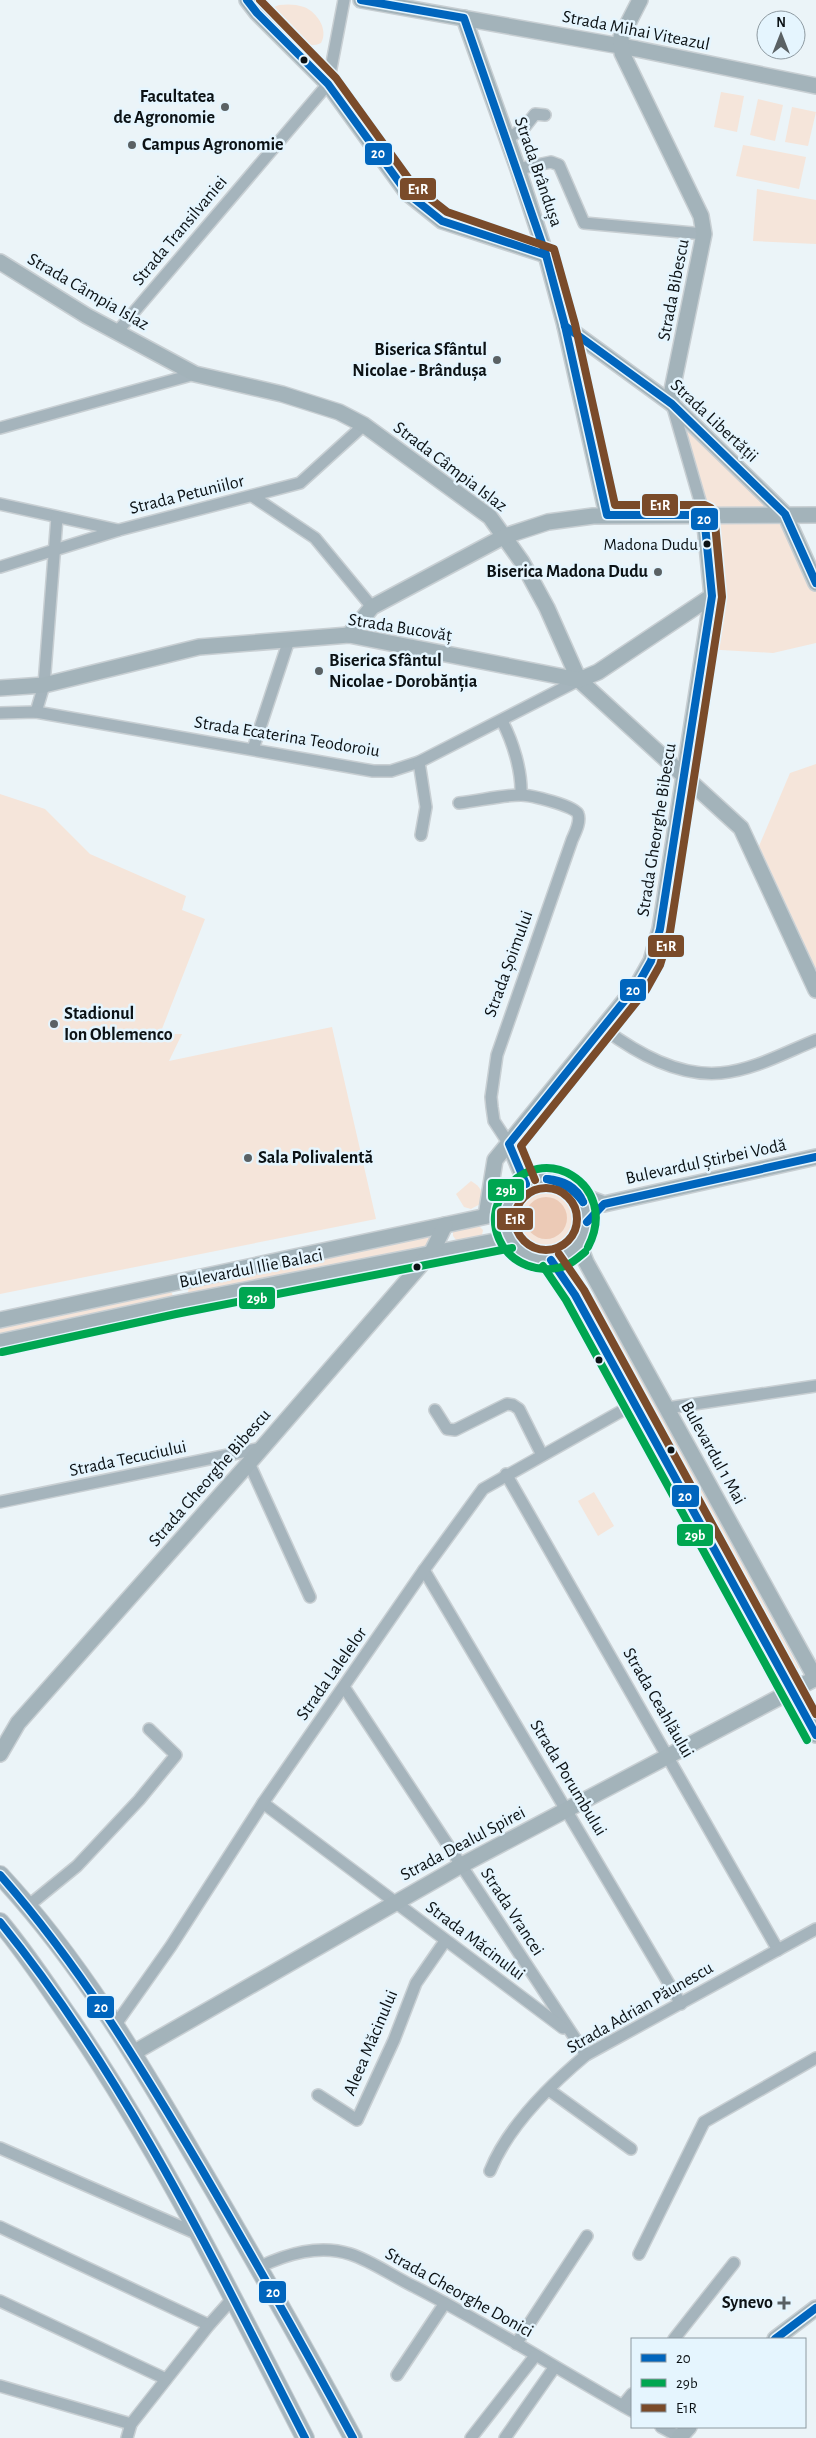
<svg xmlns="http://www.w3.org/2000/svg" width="816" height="2438" font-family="'Alegreya Sans',sans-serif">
	<rect width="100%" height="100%" fill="#ebf4f8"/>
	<g fill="#f5e5da">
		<path d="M279,5C287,4 296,4 304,7C317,12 329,30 321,43C302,52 286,31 273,19L271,11L274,7Z"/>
		<polygon points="721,92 744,96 737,132 714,127"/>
		<polygon points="758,99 783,105 775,141 750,135"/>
		<polygon points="792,107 816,112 808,146 785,142"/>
		<polygon points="743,145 806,157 799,189 736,176"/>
		<polygon points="757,189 816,200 816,244 753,241"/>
		<polygon points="677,421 693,429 773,502 816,583 816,643 773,653 704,649 712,578"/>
		<polygon points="816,764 816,969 759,846 790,773"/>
		<polygon points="0,794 45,809 90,854 186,896 182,910 205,919 160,1034 182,1034 169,1061 332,1027 376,1219 0,1294"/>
		<path d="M471,1181C481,1187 483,1191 482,1203L471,1209L464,1207L456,1194Z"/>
		<path d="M546,1185C569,1189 588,1211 573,1235C541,1287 473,1198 546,1185Z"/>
		<polygon points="473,1226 480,1227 483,1230 482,1235 456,1240 453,1236 453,1231"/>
		<polygon points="429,1235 435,1238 427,1246 333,1267 189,1295 188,1292 189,1288 196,1285 348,1254"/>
		<polygon points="167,1292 172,1293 173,1298 0,1337 0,1327"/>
		<polygon points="596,1295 799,1668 792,1672 737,1576 588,1298"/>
		<polygon points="594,1492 614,1526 598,1536 578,1501"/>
	</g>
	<circle fill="#eccab6" cx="546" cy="1218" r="21"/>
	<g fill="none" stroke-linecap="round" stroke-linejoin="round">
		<defs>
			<g id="street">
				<polyline points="507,139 524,128 535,114 545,115"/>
				<polyline points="518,169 551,162 559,165 584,223 704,234"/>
				<polyline points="117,332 328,84 344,0"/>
				<polyline points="672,404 704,515"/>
				<polyline points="0,428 195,374"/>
				<polyline points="252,496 315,538 372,607"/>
				<polyline points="0,504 118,530"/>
				<polyline points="0,567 119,530 300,483 364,425"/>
				<polyline points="36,712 44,685 57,517"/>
				<polyline points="0,713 36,712 373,771 391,771 419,762 579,680"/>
				<path d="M502,721C513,742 522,771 521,795"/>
				<polyline points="253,749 289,640"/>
				<polyline points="419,762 426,807 421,835"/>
				<path d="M459,803C479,801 501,795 521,795C530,795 576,806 578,814C581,822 575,833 572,840L497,1055L491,1097L492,1107L494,1121L509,1144"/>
				<path d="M604,1029C637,1053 678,1077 721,1073C754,1070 786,1052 816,1040"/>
				<polyline points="667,1408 816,1386"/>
				<polyline points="435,1410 447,1429 455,1430 507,1404 513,1405 519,1409 542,1455"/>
				<polyline points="249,1463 310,1597"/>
				<polyline points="506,1474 778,1950"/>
				<polyline points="0,1502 262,1448"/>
				<polyline points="424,1570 681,2004"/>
				<polyline points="344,1687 586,2055"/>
				<polyline points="263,1803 563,2028"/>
				<polyline points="28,1906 77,1866 139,1800 176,1755 149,1729"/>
				<polyline points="116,2024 171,1946 263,1803 424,1570 483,1489 634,1404"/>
				<polyline points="549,2090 631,2149"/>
				<polyline points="318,2095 357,2120 394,2040 416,1983 445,1941"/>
				<polyline points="0,2148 200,2235"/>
				<path d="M490,2171C508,2126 549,2086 586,2055L816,1929"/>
				<polyline points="0,2227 209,2325"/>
				<polyline points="639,2254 704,2122 816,2058"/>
				<path d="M259,2267C287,2254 319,2244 350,2254C372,2261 394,2277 415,2287C489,2325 559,2370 632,2411"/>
				<polyline points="0,2301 166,2379"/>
				<polyline points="674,2339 734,2263"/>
				<polyline points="516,2344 587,2236"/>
				<polyline points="397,2375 445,2303"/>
				<polyline points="0,2386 131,2424"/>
				<polyline points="623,2405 632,2394"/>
				<polyline points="661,2427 680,2437"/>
				<polyline points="127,2438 131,2424 209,2325 233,2298"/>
				<polyline points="471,2438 535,2356"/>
				<polyline points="505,2438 554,2368"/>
			</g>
			<g id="secondary">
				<polyline points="247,0 257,13 328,84 407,193 442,221 546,255"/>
				<polyline points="361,0 637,49 816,86"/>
				<polyline points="640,0 621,37 622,53 701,216 704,234 672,390 672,404"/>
				<polyline points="464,18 518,169 546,255 565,326 607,515"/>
				<polyline points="0,262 87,316 195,374 282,394 339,412 364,425 490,517 522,562 547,608 579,680 741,828 816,990"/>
				<polyline points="565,326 672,404 785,514 816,583"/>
				<polyline points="349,635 372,607 505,536 548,522 593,516 816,515"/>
				<polyline points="0,688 44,685 199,647 349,635 579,680 598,672 712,596"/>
				<polyline points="509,1144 526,1184"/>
				<circle cx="546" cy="1219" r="41"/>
				<polyline points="578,1194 604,1204 816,1157"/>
				<polyline points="486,1216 495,1160 638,984 651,961 660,929 712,596 704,515"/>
				<polyline points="579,1244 586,1262 816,1679"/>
				<polyline points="551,1260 575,1295 816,1735"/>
				<polyline points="0,1320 506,1212"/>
				<polyline points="0,1342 174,1304 510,1238"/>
				<polyline points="0,1754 18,1723 249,1463 432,1252 445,1225"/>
				<polyline points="133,2053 460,1866 816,1678"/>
				<polyline points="775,2339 816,2308"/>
				<polyline points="679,2438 689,2427"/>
			</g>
			<g id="primary">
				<path d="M0,1875C79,1960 137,2058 195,2158C249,2250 302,2343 353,2438"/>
				<path d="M0,1922C26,1953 48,1987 71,2020C161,2152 232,2296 305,2438"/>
			</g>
		</defs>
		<use href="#street" stroke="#c8cfd3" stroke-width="14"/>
		<use href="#secondary" stroke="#c8cfd3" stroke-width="18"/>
		<use href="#primary" stroke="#c8cfd3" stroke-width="20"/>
		<use href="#street" stroke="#a5b4bc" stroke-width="11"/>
		<use href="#secondary" stroke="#a3b3ba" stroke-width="15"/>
		<use href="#primary" stroke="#a5b4bc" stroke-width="18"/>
		<defs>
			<g id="bus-1">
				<polyline points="247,0 257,13 328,84 407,193 442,221 546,255"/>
				<polyline points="361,0 464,18 546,255 565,326 607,515 704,515 712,596 660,929 651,961 638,984 509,1144 526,1184"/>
				<polyline points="565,326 672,404 785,514 816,583"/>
				<path d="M547,1179C563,1183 573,1188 583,1202"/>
				<path d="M547,1179C563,1180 577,1187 583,1202"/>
				<polyline points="587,1222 604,1204 816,1157"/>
				<polyline points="551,1260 575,1295 816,1735"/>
				<path d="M0,1875C79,1965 140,2065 201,2168C253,2257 304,2347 353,2438"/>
				<path d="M0,1922C126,2077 214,2261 305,2438"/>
				<polyline points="775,2339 816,2308"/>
			</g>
			<g id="bus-2">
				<path d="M585,1252C579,1257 574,1262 567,1265C541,1276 510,1264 499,1239C492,1223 494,1206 504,1192C541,1138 621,1184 588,1247"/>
				<polyline points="543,1266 566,1300 807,1740"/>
				<polyline points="2,1352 176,1314 512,1248"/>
			</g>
			<g id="bus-3">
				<polyline points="260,0 336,78 414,186 447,212 554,249 575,324 615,505 705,505 711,508 714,513 722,597 670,932 660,965 646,990 521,1146 535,1180"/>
				<circle cx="546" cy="1219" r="31"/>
				<polyline points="559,1254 584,1290 816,1714"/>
			</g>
		</defs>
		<use href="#bus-1" stroke="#e5f5fe" stroke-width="11"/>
		<use href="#bus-2" stroke="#e5f5fe" stroke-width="11"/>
		<use href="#bus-3" stroke="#e5f5fe" stroke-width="11"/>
		<use href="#bus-1" stroke="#0065bd" stroke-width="8"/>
		<use href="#bus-2" stroke="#00a651" stroke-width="8"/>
		<use href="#bus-3" stroke="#7a4b2a" stroke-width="8"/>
	</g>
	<g fill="#0c1215" stroke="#e5f5fe" stroke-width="2">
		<circle cx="304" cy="60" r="4.5"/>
		<circle cx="707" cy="544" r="4.5"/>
		<circle cx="417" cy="1267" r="4.5"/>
		<circle cx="599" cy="1360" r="4.5"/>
		<circle cx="671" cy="1450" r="4.5"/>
	</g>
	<g fill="#5a6164" stroke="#e5f5fe" stroke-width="2">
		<circle cx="225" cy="107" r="5"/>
		<circle cx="132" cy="145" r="5"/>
		<circle cx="497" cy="360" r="5"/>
		<circle cx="658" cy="572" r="5"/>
		<circle cx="319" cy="671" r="5"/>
		<circle cx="54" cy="1024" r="5"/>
		<circle cx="248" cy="1158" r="5"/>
		<path d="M781.5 2295.5h5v5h5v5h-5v5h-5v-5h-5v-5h5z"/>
	</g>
	<g text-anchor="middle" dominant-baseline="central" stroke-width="5" stroke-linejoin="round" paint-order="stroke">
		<g font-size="17" fill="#0c1215" stroke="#e5f5fe" text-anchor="end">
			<text x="698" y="544">Madona Dudu</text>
		</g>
		<g font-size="18" fill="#0c1215" stroke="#e5f5fe">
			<text transform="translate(636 31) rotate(11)">Strada Mihai Viteazul</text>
			<text transform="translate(538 172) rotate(71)">Strada Brândușa</text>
			<text transform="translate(180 231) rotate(-50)">Strada Transilvaniei</text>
			<text transform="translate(674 290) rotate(-79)">Strada Bibescu</text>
			<text transform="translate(88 292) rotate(30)">Strada Câmpia Islaz</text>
			<text transform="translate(714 421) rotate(43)">Strada Libertății</text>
			<text transform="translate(450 467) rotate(37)">Strada Câmpia Islaz</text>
			<text transform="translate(187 495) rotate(-14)">Strada Petuniilor</text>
			<text transform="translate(400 628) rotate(9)">Strada Bucovăț</text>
			<text transform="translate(287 737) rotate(9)">Strada Ecaterina Teodoroiu</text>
			<text transform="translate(657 830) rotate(-81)">Strada Gheorghe Bibescu</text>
			<text transform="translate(509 964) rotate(-70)">Strada Șoimului</text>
			<text transform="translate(706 1162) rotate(-12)">Bulevardul Știrbei Vodă</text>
			<text transform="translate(251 1269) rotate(-11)">Bulevardul Ilie Balaci</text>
			<text transform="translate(713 1453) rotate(61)">Bulevardul 1 Mai</text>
			<text transform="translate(128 1459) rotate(-12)">Strada Tecuciului</text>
			<text transform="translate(210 1478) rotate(-49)">Strada Gheorghe Bibescu</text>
			<text transform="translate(332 1674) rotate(-55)">Strada Lalelelor</text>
			<text transform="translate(658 1703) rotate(60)">Strada Ceahlăului</text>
			<text transform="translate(568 1778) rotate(59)">Strada Porumbului</text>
			<text transform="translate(463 1844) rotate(-28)">Strada Dealul Spirei</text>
			<text transform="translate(512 1912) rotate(57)">Strada Vrancei</text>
			<text transform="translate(475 1941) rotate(37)">Strada Măcinului</text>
			<text transform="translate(640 2008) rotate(-30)">Strada Adrian Păunescu</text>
			<text transform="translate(371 2043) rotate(-67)">Aleea Măcinului</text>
			<text transform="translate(459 2293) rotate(29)">Strada Gheorghe Donici</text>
		</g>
		<g font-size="18" font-weight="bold" fill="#0c1215" stroke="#e5f5fe" text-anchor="end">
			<text x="215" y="97">Facultatea<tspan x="215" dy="21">de Agronomie</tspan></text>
			<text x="142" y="145" text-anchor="start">Campus Agronomie</text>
			<text x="487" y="350">Biserica Sfântul<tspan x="487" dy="21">Nicolae - Brândușa</tspan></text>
			<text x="648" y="572">Biserica Madona Dudu</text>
			<text x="329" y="661" text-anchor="start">Biserica Sfântul<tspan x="329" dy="21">Nicolae - Dorobănția</tspan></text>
			<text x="64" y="1014" text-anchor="start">Stadionul<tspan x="64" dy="21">Ion Oblemenco</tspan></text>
			<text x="258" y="1158" text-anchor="start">Sala Polivalentă</text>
			<text x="773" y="2303">Synevo</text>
		</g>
	</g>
	<g stroke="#e5f5fe" stroke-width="2">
		<rect x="364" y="142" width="29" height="24" rx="5" fill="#0065bd"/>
		<rect x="399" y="177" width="38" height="24" rx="5" fill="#7a4b2a"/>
		<rect x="641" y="493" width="38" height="24" rx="5" fill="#7a4b2a"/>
		<rect x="690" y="507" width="29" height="24" rx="5" fill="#0065bd"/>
		<rect x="647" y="934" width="38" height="24" rx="5" fill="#7a4b2a"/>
		<rect x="619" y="978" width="28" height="24" rx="5" fill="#0065bd"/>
		<rect x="487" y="1178" width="38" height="24" rx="5" fill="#00a651"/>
		<rect x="496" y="1207" width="38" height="24" rx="5" fill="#7a4b2a"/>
		<rect x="238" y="1286" width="38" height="24" rx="5" fill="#00a651"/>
		<rect x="671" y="1484" width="29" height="24" rx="5" fill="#0065bd"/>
		<rect x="676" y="1523" width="38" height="24" rx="5" fill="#00a651"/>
		<rect x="86" y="1995" width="29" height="24" rx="5" fill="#0065bd"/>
		<rect x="258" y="2280" width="29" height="24" rx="5" fill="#0065bd"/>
	</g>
	<g font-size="14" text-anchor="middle" font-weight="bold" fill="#fff">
		<text x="378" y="158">20</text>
		<text x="418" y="194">E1R</text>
		<text x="660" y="510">E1R</text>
		<text x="704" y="524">20</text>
		<text x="666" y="951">E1R</text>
		<text x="633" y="995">20</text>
		<text x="506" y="1195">29b</text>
		<text x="515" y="1224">E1R</text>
		<text x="257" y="1303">29b</text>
		<text x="685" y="1501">20</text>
		<text x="695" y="1540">29b</text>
		<text x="101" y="2012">20</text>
		<text x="273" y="2297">20</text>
	</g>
	<rect x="631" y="2338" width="175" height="90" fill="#e5f5fe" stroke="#8e9aa1"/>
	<rect x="641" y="2354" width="25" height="8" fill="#0065bd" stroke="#8e9aa1"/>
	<text x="676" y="2363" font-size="15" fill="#0c1215">20</text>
	<rect x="641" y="2379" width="25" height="8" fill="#00a651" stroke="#8e9aa1"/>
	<text x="676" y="2388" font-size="15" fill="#0c1215">29b</text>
	<rect x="641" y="2404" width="25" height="8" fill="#7a4b2a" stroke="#8e9aa1"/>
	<text x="676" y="2413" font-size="15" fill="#0c1215">E1R</text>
	<g transform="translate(781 35)"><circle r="24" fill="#e5f5fe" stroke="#8e9aa1"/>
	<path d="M0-4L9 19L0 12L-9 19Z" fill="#5a6164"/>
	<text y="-8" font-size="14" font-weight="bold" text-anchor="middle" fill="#0c1215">N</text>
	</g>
</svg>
